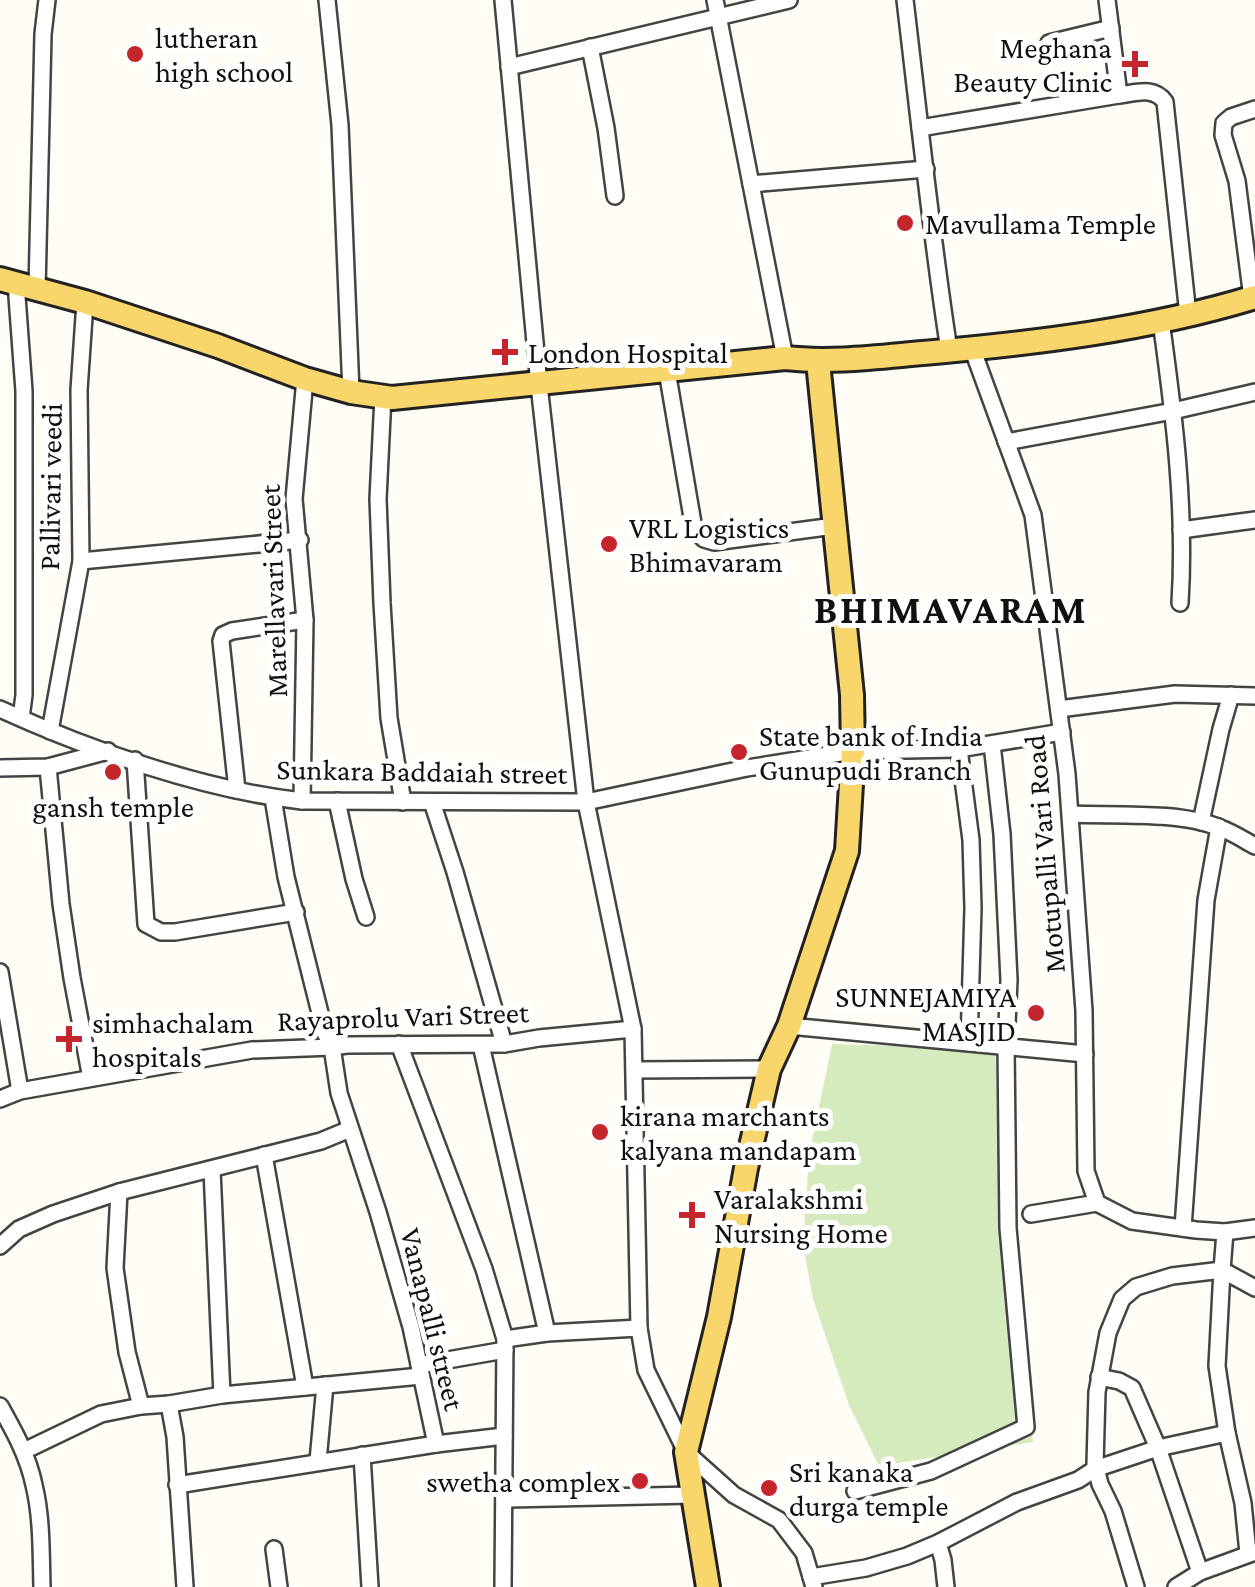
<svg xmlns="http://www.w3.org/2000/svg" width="1255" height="1587" font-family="'Crimson Pro',serif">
	<rect width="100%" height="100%" fill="#fffdf5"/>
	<polygon fill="#d5ebbd" points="832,1044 995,1049 998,1111 1033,1442 879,1466 849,1405 813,1299 803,1245 809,1155"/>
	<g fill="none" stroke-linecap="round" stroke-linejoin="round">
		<defs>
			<g id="minor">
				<polyline points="327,0 340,125 351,392"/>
				<polyline points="503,0 539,385 586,802 633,1029 639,1328 646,1370 686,1452 734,1495 779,1520 804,1553 814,1587"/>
				<polyline points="715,0 785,358"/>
				<path d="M905,0C919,117 931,234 949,350"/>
				<path d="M1107,0L1119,95C1136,93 1154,86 1165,102L1188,315"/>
				<polyline points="1049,43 1111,28"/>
				<polyline points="590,47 606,128 615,196"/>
				<polyline points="509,67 789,0"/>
				<polyline points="920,128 1119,95"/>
				<polyline points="751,184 926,169"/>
				<polyline points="16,283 24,391 24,695 21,718"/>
				<polyline points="37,289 43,34 47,0"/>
				<polyline points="1252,298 1237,181 1223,135 1224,123 1231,117 1255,109"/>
				<path d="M1161,321C1174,415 1186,508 1180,603"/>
				<polyline points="972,348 1033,515 1067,774 1084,1011 1086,1171 1097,1203 1132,1221 1196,1230 1225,1232 1255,1228"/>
				<polyline points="667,371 694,529 704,539 714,542 834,526"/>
				<polyline points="383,396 378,499 382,603 389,718 403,802"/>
				<polyline points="1006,442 1173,411 1255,392"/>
				<polyline points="1181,530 1255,520"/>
				<polyline points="81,561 300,540"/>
				<path d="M0,709C90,750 203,790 302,801L586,802L747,768L853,751L959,749L1062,732"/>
				<polyline points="1059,709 1175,694 1255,696"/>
				<polyline points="50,731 81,561 79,390 85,302"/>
				<polyline points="959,749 971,840 973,908 969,1043"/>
				<polyline points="135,760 146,924 161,932 175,932 296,912"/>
				<polyline points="48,767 61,904 72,978 91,1078"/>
				<polyline points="0,768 48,767 108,751"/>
				<polyline points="237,790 221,641 223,635 232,631 305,620"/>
				<polyline points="302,801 305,620 294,499 305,379"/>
				<polyline points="337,801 354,879 366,917"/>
				<polyline points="432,802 455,872 504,1044"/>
				<path d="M1071,814C1114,816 1180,811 1220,828C1232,832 1244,840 1255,846"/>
				<polyline points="1201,822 1221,729 1231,695"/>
				<polyline points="0,972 20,1091"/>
				<polyline points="789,1026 1085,1054"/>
				<polyline points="399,1044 484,1269 505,1339 547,1333 639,1328"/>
				<polyline points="481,1045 547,1333"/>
				<polyline points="635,1070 769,1069"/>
				<polyline points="0,1099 20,1091 252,1050 332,1047 347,1045 504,1044 539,1038 633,1029"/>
				<polyline points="264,1155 305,1387"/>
				<polyline points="212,1170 222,1395"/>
				<polyline points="119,1192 115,1268 127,1352 141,1406"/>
				<polyline points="1031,1214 1097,1203"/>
				<polyline points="1183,1228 1206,900 1219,827"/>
				<polyline points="0,1246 19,1229 53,1214 119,1192 321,1141 350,1129"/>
				<polyline points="419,1365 505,1350"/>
				<polyline points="1099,1377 1119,1381 1132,1388 1158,1448 1200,1572"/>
				<polyline points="169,1404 175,1437 185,1587"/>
				<path d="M0,1406C14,1431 28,1456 34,1485C42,1518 41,1553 42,1587"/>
				<polyline points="436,1444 504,1436"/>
				<polyline points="24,1451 101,1414 141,1406 169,1404 222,1395 421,1376"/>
				<polyline points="362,1455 370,1587"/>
				<polyline points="318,1461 325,1385"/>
				<polyline points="177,1485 436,1444 411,1327 378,1212 339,1093 332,1047 325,1033 286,877 273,798"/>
				<polyline points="855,1491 931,1471 1026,1427 1008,1228 1006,1046 1009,980 1002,834 992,744"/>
				<polyline points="504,1499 693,1495"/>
				<polyline points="938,1543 943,1560 946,1587"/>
				<polyline points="274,1549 279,1587"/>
				<polyline points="1248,1553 1243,1503 1227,1433 1217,1366 1222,1270 1255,1288"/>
				<polyline points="811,1577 866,1568 907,1556 938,1543 1017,1502 1078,1480 1095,1469 1158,1448 1227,1433"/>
				<polyline points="503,1587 505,1339"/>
				<polyline points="1136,1587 1113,1511 1100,1484 1095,1464 1097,1392 1108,1333 1122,1299 1136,1287 1172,1276 1222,1270 1225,1232"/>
				<polyline points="1176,1587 1200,1572 1255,1552"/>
			</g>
			<g id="primary">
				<path d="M0,279L85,302L218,346L305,379L351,392L392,398L785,358C831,363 877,357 923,353C1035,343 1147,330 1255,297"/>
				<polyline points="708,1587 686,1452 719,1317 746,1168 769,1069 789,1026 847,851 853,751 852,695 818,362"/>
			</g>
		</defs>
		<use href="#minor" stroke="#444" stroke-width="20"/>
		<use href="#primary" stroke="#222" stroke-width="28"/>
		<use href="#minor" stroke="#fff" stroke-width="15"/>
		<use href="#primary" stroke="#f9d66b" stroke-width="22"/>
	</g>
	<g fill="#c4262e" stroke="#fff" stroke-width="4">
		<circle cx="135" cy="54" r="10"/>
		<path d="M1130 49h10v10h10v10h-10v10h-10v-10h-10v-10h10z"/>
		<circle cx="905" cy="223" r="10"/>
		<path d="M500 337h10v10h10v10h-10v10h-10v-10h-10v-10h10z"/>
		<circle cx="609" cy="544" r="10"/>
		<circle cx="739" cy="752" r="10"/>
		<circle cx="113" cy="772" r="10"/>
		<circle cx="1036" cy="1013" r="10"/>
		<path d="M64 1024h10v10h10v10h-10v10h-10v-10h-10v-10h10z"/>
		<circle cx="600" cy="1132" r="10"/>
		<path d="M687 1200h10v10h10v10h-10v10h-10v-10h-10v-10h10z"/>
		<circle cx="640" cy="1481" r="10"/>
		<circle cx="769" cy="1488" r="10"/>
	</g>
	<g text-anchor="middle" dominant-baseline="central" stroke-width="10" stroke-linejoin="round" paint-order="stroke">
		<g font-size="30" fill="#111" stroke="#fff" text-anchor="start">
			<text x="155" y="37">lutheran<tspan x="155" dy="34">high school</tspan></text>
			<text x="1112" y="47" text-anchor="end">Meghana<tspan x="1112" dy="34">Beauty Clinic</tspan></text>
			<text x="925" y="223">Mavullama Temple</text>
			<text x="528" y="352">London Hospital</text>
			<text x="629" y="527">VRL Logistics<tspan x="629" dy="34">Bhimavaram</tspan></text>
			<text x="759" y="735">State bank of India<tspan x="759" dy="34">Gunupudi Branch</tspan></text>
			<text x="113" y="806" text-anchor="middle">gansh temple</text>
			<text x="1016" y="996" text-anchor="end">SUNNEJAMIYA<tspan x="1016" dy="34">MASJID</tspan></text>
			<text x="92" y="1022">simhachalam<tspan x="92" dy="34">hospitals</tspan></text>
			<text x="620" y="1115">kirana marchants<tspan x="620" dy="34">kalyana mandapam</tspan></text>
			<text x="714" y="1198">Varalakshmi<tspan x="714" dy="34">Nursing Home</tspan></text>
			<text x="789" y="1471">Sri kanaka<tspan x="789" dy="34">durga temple</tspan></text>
			<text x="620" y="1481" text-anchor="end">swetha complex</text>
		</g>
		<g font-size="30" fill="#111" stroke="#fff">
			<text transform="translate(50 487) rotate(-89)">Pallivari veedi</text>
			<text transform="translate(273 591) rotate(-92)">Marellavari Street</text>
			<text transform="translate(422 771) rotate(1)">Sunkara Baddaiah street</text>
			<text transform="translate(1044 854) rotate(-95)">Motupalli Vari Road</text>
			<text transform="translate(403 1016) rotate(-2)">Rayaprolu Vari Street</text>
			<text transform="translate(433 1319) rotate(76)">Vanapalli street</text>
		</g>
		<g font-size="40" font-weight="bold" letter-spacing="2.5" fill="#111" stroke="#fff">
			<text x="951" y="609">BHIMAVARAM</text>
		</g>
	</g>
</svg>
